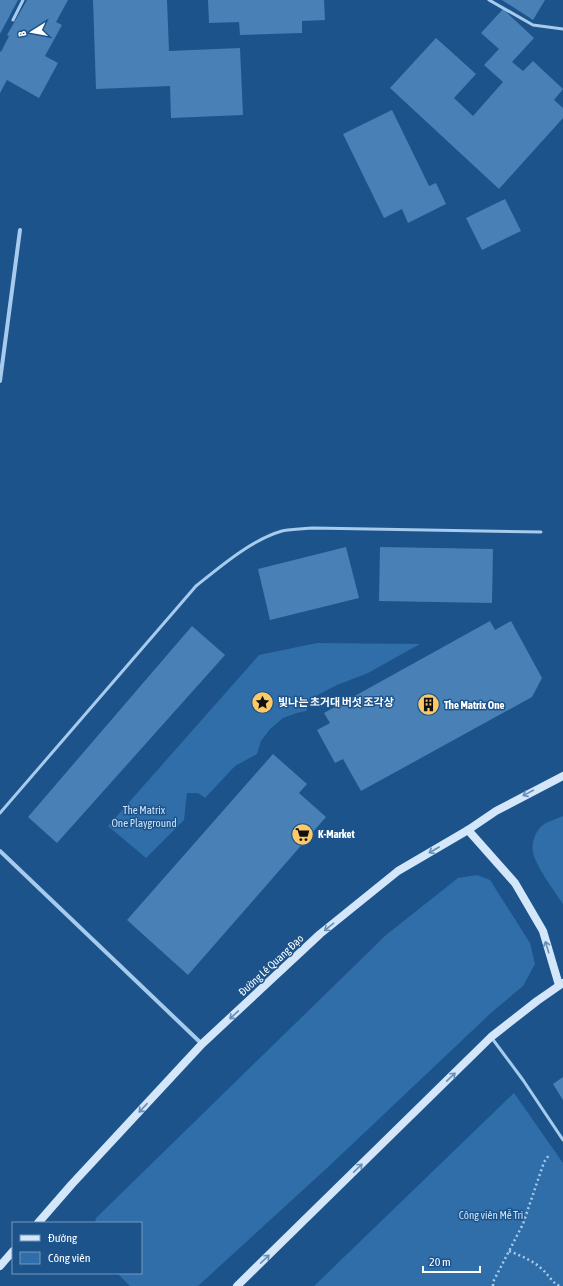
<svg xmlns="http://www.w3.org/2000/svg" width="563" height="1286" font-family="'Asap Condensed','Noto Sans KR',sans-serif">
	<rect width="100%" height="100%" fill="#1c538b"/>
	<g fill="#2f6ea9">
		<polygon points="317,643 420,644 368,673 337,685 314,697 306,711 297,713 283,718 270,729 261,741 257,754 235,766 205,798 198,793 187,793 184,820 146,858 108,826 259,655"/>
		<path d="M563,816V904C554,890 537,868 533,853C531,844 535,831 543,825C548,821 557,819 563,816Z"/>
		<polygon points="477,875 490,880 530,943 535,964 523,986 492,1012 326,1169 198,1286 130,1286 117,1273 141,1273 141,1223 95,1223 96,1218 386,935 458,878"/>
		<polygon points="514,1093 563,1163 563,1286 314,1286"/>
	</g>
	<g fill="#4980b5">
		<polygon points="0,0 18,0 0,34"/>
		<polygon points="27,0 68,0 56,22 62,25 45,56 58,63 39,98 7,80 0,93 0,51 1,52 9,36 7,35"/>
		<polygon points="93,0 167,0 169,51 240,48 243,115 171,118 170,86 96,89"/>
		<polygon points="208,0 324,0 325,20 302,21 302,33 240,35 239,22 209,23"/>
		<polygon points="502,0 545,0 533,20"/>
		<polygon points="503,9 534,38 512,62 523,71 533,61 563,89 554,100 563,108 563,118 499,189 390,88 436,38 476,74 454,98 473,116 503,82 484,65 499,49 481,33"/>
		<polygon points="392,110 429,186 436,183 446,204 408,223 402,209 384,218 343,134"/>
		<polygon points="505,199 521,231 482,250 466,218"/>
		<polygon points="346,547 359,598 270,620 258,569"/>
		<polygon points="380,547 493,549 492,603 379,601"/>
		<polygon points="490,621 495,630 511,621 542,678 532,697 361,791 343,759 335,763 317,730 330,723 324,713"/>
		<polygon points="192,626 225,655 57,843 28,817"/>
		<polygon points="273,754 307,784 299,793 326,817 188,975 127,920"/>
		<polygon points="563,1077 563,1100 553,1084"/>
	</g>
	<g fill="none" stroke-linecap="round" stroke-linejoin="round">
		<g stroke="#a7cbed" stroke-width="2.5" stroke-dasharray="2 3" stroke-linecap="butt">
			<path d="M509,1251C521,1256 532,1260 542,1269C549,1275 552,1283 560,1286"/>
			<polyline points="493,1286 493,1282 523,1224 544,1162 549,1155"/>
		</g>
		<g stroke="#a7cbed" stroke-width="3">
			<polyline points="489,0 533,25 563,29"/>
			<polyline points="13,20 23,0"/>
			<path d="M0,813L196,586C221,566 251,540 282,531C292,529 303,529 313,528L541,532"/>
			<polyline points="491,1037 523,1080 563,1140"/>
		</g>
		<g stroke="#a7cbed" stroke-width="4">
			<polyline points="0,381 20,230"/>
			<polyline points="0,851 202,1044"/>
		</g>
		<g stroke="#d4e6f9" stroke-width="8">
			<polyline points="468,830 515,883 543,931 559,985"/>
			<polyline points="38,1223 72,1184 202,1044 320,934 398,871 468,830 496,811 563,776"/>
			<polyline points="0,1266 13,1251"/>
			<polyline points="237,1286 491,1037 537,1001 563,983"/>
		</g>
	</g>
	<defs><path id="oneway-shaft" d="M-6 0H5M1.5-3L5.5 0L1.5 3" fill="none" stroke-width="1.6" stroke-linecap="round" stroke-linejoin="round"/></defs>
	<g stroke="#668eb7">
		<use href="#oneway-shaft" transform="translate(528 793) rotate(152)"/>
		<use href="#oneway-shaft" transform="translate(434 850) rotate(150)"/>
		<use href="#oneway-shaft" transform="translate(329 927) rotate(141)"/>
		<use href="#oneway-shaft" transform="translate(547 947) rotate(-107)"/>
		<use href="#oneway-shaft" transform="translate(234 1015) rotate(137)"/>
		<use href="#oneway-shaft" transform="translate(451 1077) rotate(-44)"/>
		<use href="#oneway-shaft" transform="translate(143 1108) rotate(133)"/>
		<use href="#oneway-shaft" transform="translate(358 1168) rotate(-44)"/>
		<use href="#oneway-shaft" transform="translate(265 1259) rotate(-44)"/>
	</g>
	<defs>
		<symbol id="sight-disc" viewBox="-11 -11 22 22"><circle r="9.5" fill="#fec864" stroke="#1c538b"/><path d="M0-6L1.8-2.2L6-1.7L2.9 1.2L3.7 5.4L0 3.3L-3.7 5.4L-2.9 1.2L-6-1.7L-1.8-2.2Z" fill="#111"/></symbol>
		<symbol id="building-disc" viewBox="-11 -11 22 22"><circle r="9.5" fill="#fec864" stroke="#1c538b"/><path d="M-4-6H4V6H1V3H-1V6H-4ZM-2.5-4.3h1.7v1.8h-1.7ZM.8-4.3h1.7v1.8H.8ZM-2.5-1h1.7V.8h-1.7ZM.8-1h1.7V.8H.8Z" fill="#111"/></symbol>
		<symbol id="supermarket-disc" viewBox="-11 -11 22 22"><circle r="9.5" fill="#fec864" stroke="#1c538b"/><path d="M-6-5.5h2.5l.6 2H6L4.5 2H-2.5L-4.4-4H-6ZM-1.5 3.2a1.3 1.3 0 1 0 .1 0ZM3 3.2a1.3 1.3 0 1 0 .1 0Z" fill="#111"/></symbol>
	</defs>
	<g fill-rule="evenodd">
		<use href="#sight-disc" x="250" y="690" width="25" height="25"/>
		<use href="#building-disc" x="416" y="692" width="25" height="25"/>
		<use href="#supermarket-disc" x="290" y="822" width="25" height="25"/>
	</g>
	<g text-anchor="middle" dominant-baseline="central" stroke-width="3" stroke-linejoin="round" paint-order="stroke">
		<g font-size="11" font-weight="bold" fill="#fff" stroke="#1c538b" text-anchor="start">
			<text x="278" y="702">빛나는 초거대 버섯 조각상</text>
			<text x="444" y="705">The Matrix One</text>
			<text x="318" y="834">K-Market</text>
		</g>
		<g font-size="11" fill="#cde4f9" stroke="#1c538b">
			<text x="144" y="810">The Matrix<tspan x="144" dy="13">One Playground</tspan></text>
			<text x="491" y="1215">Công viên Mễ Trì</text>
		</g>
		<g font-size="11" fill="#fff" stroke="#1c538b">
			<text transform="translate(271 965) rotate(-43)">Đường Lê Quang Đạo</text>
		</g>
	</g>
	<rect x="12" y="1222" width="130" height="52" fill="#1c538b" stroke="#7798b9"/>
	<rect x="20" y="1235" width="20" height="6" fill="#d4e6f9" stroke="#7798b9"/>
	<text x="48" y="1242" font-size="12" fill="#ffffff">Đường</text>
	<rect x="20" y="1252" width="20" height="12" fill="#2f6ea9" stroke="#7798b9"/>
	<text x="48" y="1262" font-size="12" fill="#ffffff">Công viên</text>
	<g transform="translate(32 32) rotate(259)" stroke="#1c538b" stroke-width="3" paint-order="stroke">
	<path d="M0-3L7 15L0 10L-7 15Z" fill="#ffffff"/>
	<text y="-6" font-size="11" font-weight="bold" text-anchor="middle" fill="#ffffff">B</text>
	</g>
	<path d="M423 1266v6h57v-6" fill="none" stroke="#ffffff" stroke-width="2"/>
	<text x="429" y="1266" font-size="12" fill="#ffffff" stroke="#1c538b" stroke-width="3" paint-order="stroke">20 m</text>
</svg>
